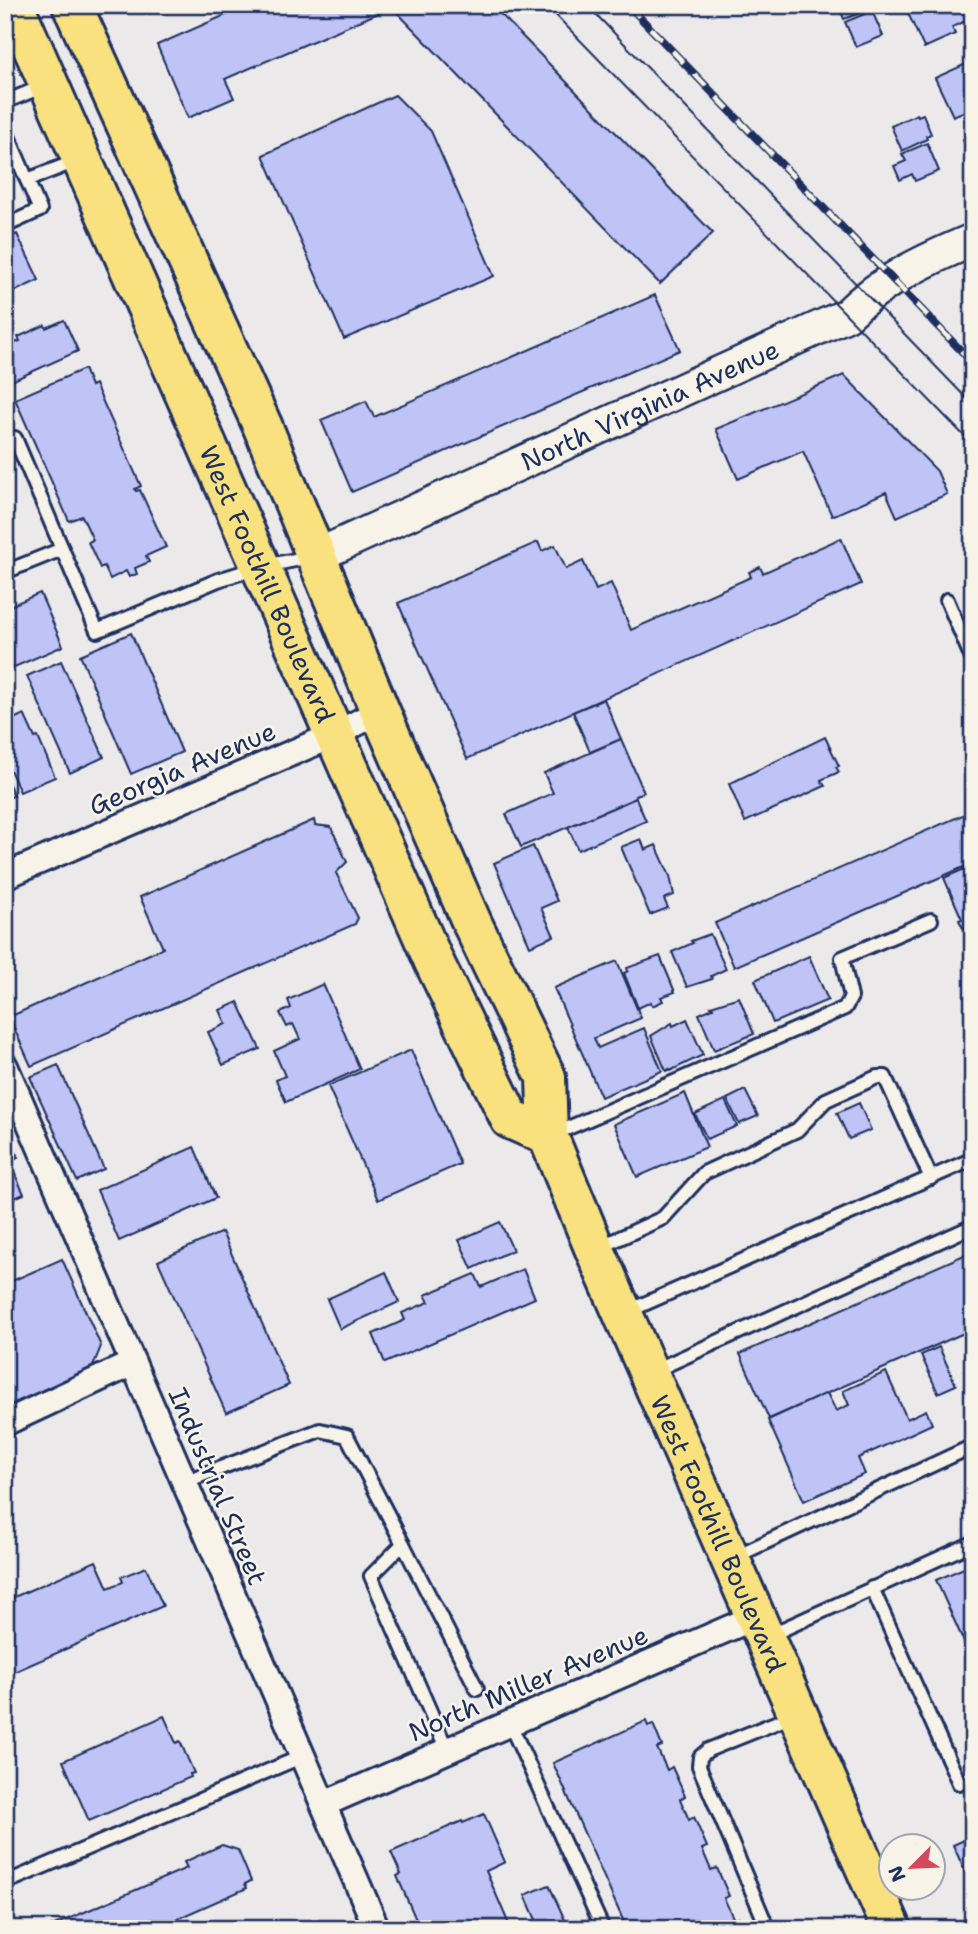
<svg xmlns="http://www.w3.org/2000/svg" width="978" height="1934" font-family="'Shantell Sans',sans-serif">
	<rect width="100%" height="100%" fill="#ece9eb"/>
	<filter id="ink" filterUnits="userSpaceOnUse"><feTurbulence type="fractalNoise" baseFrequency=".0143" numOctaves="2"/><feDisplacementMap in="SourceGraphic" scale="14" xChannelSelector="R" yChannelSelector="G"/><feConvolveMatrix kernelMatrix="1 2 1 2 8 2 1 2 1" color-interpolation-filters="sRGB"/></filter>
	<g filter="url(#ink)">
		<g fill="#bfc3f5" stroke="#1b2f5e" stroke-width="2">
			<polygon points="248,5 492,5 713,233 660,284 392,7 225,79 234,98 188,118 157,45"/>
			<polygon points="838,5 870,5 871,9 844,19"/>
			<polygon points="914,5 973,5 973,18 952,27 955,34 924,48 906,9"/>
			<polygon points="872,11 883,36 856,47 845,22"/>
			<polygon points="968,63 970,69 973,67 973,108 953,116 935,78"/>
			<polygon points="395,95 431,131 494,276 344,339 263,155"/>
			<polygon points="917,114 918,116 923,114 931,134 926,136 927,139 902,151 891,126"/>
			<polygon points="973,136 973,163 963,140"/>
			<polygon points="927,143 939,171 915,181 912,174 900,180 894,166 906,161 902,154"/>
			<polygon points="17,234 39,280 5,296 5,240"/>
			<polygon points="655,295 680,350 352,492 321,420 366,401 374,417"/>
			<polygon points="64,320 78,351 5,384 5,343 9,342 10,345 20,341 18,337 45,325 46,328"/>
			<polygon points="84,369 91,386 95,384 141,486 135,489 136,491 140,490 166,547 146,556 149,562 135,568 137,574 129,577 126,571 110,579 104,566 100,568 88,542 93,540 82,516 69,521 15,399"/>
			<polygon points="844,375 937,471 947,494 897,517 886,492 832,516 803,451 738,479 716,429"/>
			<polygon points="841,538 861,584 467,759 398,603 538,542 542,551 555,545 566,569 583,561 596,590 611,583 631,630 751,577 749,572 760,567 763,573"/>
			<polygon points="40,593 63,646 5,671 5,608"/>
			<polygon points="131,633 182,752 131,774 80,655"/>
			<polygon points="61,661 104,757 70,773 27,676"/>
			<polygon points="604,699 621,739 590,752 573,712"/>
			<polygon points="24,714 35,738 38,737 55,777 20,792 5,759 5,753 13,749 5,733 5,723"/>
			<polygon points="825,737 839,766 836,767 839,772 821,780 825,786 745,822 729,784"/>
			<polygon points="621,739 644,792 635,796 636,798 521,847 506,814 553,793 544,773"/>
			<polygon points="5,775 14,796 5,799"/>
			<polygon points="636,798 646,821 578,850 568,827"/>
			<polygon points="967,813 973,826 973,863 734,967 715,923"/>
			<polygon points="314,820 315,825 331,827 347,862 336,873 358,918 355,924 31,1066 9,1017 163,948 140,897"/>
			<polygon points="641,839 645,850 656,845 670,876 674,895 664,899 668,908 650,915 621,847"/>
			<polygon points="533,846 557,901 541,908 554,936 530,946 494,863"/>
			<polygon points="971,866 973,937 970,938 966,927 963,928 959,920 962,919 944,878"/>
			<polygon points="710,934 726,969 711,976 712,979 687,987 672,952 693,943 691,941"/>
			<polygon points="660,956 675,992 661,997 663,1001 652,1006 651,1002 638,1008 624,973 628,971 627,968"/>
			<polygon points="809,956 828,1000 773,1023 755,980"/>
			<polygon points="617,961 641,1018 594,1038 598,1048 644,1028 662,1071 601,1097 554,988"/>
			<polygon points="323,984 360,1069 286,1102 276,1080 285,1076 274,1051 300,1039 293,1024 287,1027 280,1013 291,1008 288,1000"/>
			<polygon points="739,997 754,1034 714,1050 699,1014 713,1008 711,1006"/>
			<polygon points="238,1002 260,1049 223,1065 208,1032 226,1024 220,1010"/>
			<polygon points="687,1019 703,1055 670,1071 669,1069 666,1071 651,1036 672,1023 673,1026"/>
			<polygon points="411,1050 460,1164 378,1200 328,1086"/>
			<polygon points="58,1065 104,1169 77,1181 30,1077"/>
			<polygon points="745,1090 758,1116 739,1124 727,1099"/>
			<polygon points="685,1093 707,1147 637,1177 614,1124"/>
			<polygon points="725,1100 737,1126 707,1139 695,1114"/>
			<polygon points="859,1103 871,1130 849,1139 837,1113"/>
			<polygon points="5,1127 18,1157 9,1161 24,1194 5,1202"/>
			<polygon points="194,1147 216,1198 119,1241 97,1190"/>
			<polygon points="500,1222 513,1250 472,1269 459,1240"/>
			<polygon points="222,1232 289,1385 226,1413 158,1261"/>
			<polygon points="973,1251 973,1329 769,1419 740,1354"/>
			<polygon points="62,1259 101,1346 92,1369 5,1407 5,1284"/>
			<polygon points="523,1269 535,1298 385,1363 373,1334 405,1320 402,1313 429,1302 425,1295 475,1274 481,1287"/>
			<polygon points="386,1272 399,1302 340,1329 327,1299"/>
			<polygon points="939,1347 956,1385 938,1393 921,1355"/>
			<polygon points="886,1372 907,1419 926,1410 932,1424 858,1458 865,1474 804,1501 768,1420 827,1393 836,1411 849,1405 843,1391"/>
			<polygon points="96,1561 108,1588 123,1582 121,1577 146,1567 163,1606 5,1676 5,1601"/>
			<polygon points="973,1564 973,1662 936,1580"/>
			<polygon points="164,1716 176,1743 180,1741 194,1773 190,1774 191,1777 89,1821 63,1761"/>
			<polygon points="646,1721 648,1726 653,1724 662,1746 657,1748 667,1770 672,1767 685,1796 680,1799 689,1820 694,1817 707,1847 702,1849 711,1870 717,1868 729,1896 724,1898 734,1920 738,1918 743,1929 627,1929 553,1763"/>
			<polygon points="484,1814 505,1862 486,1871 511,1929 420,1929 397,1876 401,1874 391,1852 462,1821 463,1823"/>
			<polygon points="973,1836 973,1889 953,1845"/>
			<polygon points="222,1845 238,1850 251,1881 245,1884 247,1888 154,1929 45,1929 187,1868 184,1862"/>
			<polygon points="549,1885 569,1929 540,1929 525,1895"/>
		</g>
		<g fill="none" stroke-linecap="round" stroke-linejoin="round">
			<defs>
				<g id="service">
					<polyline points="5,102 44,86"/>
					<polyline points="5,129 40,210 5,226"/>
					<polyline points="27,180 79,160"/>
					<polyline points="15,438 97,631 218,580 260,567 310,557"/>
					<polyline points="5,572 62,549"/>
					<polyline points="947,600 973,661"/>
					<polyline points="552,1135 845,1008 851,997 842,958 931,920"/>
					<polyline points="598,1248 663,1218 704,1173 797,1130 826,1100 877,1077 885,1077 931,1178"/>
					<polyline points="626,1312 973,1159"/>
					<polyline points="651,1372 973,1226"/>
					<polyline points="184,1482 320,1430 347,1436 403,1544 371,1576 447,1750"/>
					<polyline points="403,1544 477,1689"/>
					<polyline points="734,1557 973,1446"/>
					<polyline points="872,1588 959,1783"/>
					<polyline points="768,1636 973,1543"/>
					<polyline points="510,1724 603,1929"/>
					<polyline points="5,1883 303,1756"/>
					<polyline points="768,1929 699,1766 700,1757 708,1750 795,1715"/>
				</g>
				<g id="minor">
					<polyline points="5,876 336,734 380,711"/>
					<polyline points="5,1066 377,1929"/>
					<polyline points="5,1423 133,1363"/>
					<polyline points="324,1804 755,1617"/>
				</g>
				<g id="tertiary">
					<path id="s1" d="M318,555L847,315C882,280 927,259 973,240"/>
				</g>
				<g id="primary">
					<path id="s2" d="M14,5L435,964L510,1119L548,1136"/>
					<path id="s3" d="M72,5L262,425L380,711L472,923L546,1077L548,1136L595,1250L892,1929"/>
				</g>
			</defs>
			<use href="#service" stroke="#1b2f5e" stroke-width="18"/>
			<use href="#minor" stroke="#1b2f5e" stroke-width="30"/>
			<use href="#tertiary" stroke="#1b2f5e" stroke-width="37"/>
			<use href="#primary" stroke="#1b2f5e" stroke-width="44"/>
			<use href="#service" stroke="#f7f3e8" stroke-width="12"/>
			<use href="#minor" stroke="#f7f3e8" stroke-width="24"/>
			<use href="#tertiary" stroke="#f7f3e8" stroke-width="32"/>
			<use href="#primary" stroke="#fae180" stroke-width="38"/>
			<g stroke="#1b2f5e" stroke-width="2">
				<polyline points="546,5 973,445"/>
				<polyline points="587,5 973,405"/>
			</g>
			<defs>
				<polyline id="rail" points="628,5 973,363"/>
			</defs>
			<use href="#rail" stroke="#1b2f5e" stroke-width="8"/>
			<use href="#rail" stroke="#f7f3e8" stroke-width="5" stroke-dasharray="16" stroke-linecap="butt"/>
		</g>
	</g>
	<g text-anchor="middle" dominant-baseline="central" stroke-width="5" stroke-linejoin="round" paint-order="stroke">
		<g font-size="26" fill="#1b2f5e" stroke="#f7f3e8">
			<text stroke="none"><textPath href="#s1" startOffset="364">North Virginia Avenue</textPath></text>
			<text stroke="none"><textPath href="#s2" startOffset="632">West Foothill Boulevard</textPath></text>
			<text transform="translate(182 768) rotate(-23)">Georgia Avenue</text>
			<text transform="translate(218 1486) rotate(67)">Industrial Street</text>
			<text stroke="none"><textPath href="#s3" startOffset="1664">West Foothill Boulevard</textPath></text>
			<text transform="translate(528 1683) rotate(-23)">North Miller Avenue</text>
		</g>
	</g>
	<rect width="978" height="1934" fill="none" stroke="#f7f3e8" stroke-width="28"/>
	<rect x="14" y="14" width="950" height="1906" fill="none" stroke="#1b2f5e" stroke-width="2.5" filter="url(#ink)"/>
	<g transform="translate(912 1867) rotate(246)"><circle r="33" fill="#f7f3e8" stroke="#9fa5b1" stroke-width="2"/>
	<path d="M0-5L12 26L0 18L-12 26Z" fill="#d1495b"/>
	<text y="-10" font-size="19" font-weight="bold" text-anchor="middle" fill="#1b2f5e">N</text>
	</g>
</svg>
